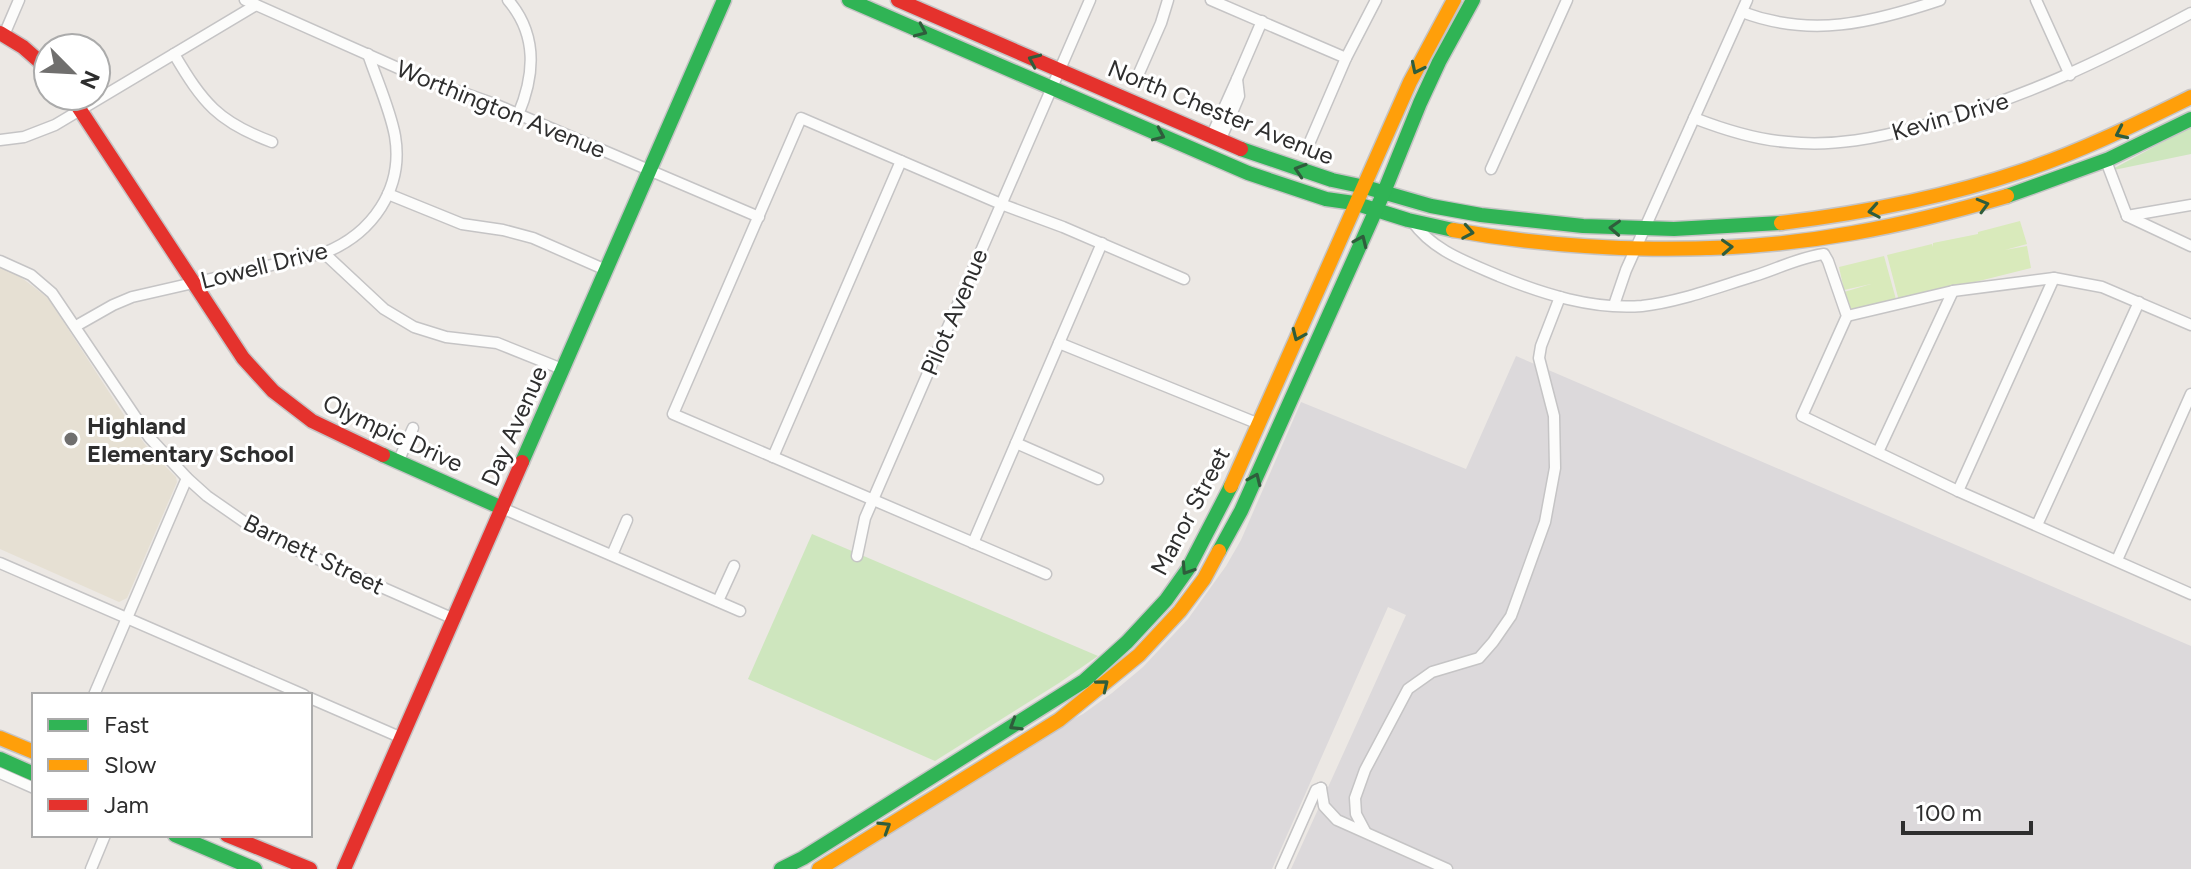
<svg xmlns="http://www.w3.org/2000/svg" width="2191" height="869" font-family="Figtree,sans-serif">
	<rect width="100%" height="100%" fill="#ece8e4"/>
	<polygon fill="#dcd9db" points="1516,356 2191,646 2191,869 1291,869 1406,615 1388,607 1272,869 819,869 921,795 1083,714 1112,693 1143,667 1188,619 1226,566 1241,540 1301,402 1466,469"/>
	<polygon fill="#e6e0d3" points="0,268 18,275 48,298 131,426 151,452 176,477 177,482 127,598 119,602 0,549"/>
	<g fill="#cee6be">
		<polygon points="2191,127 2191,154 2109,171"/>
		<polygon points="812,534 1098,656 1059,683 935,761 748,679"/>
	</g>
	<g fill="#d9eabb">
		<polygon points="2020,221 2027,244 2005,250 2027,246 2031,268 1899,301 1887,255 1932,244 1933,247 1933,243 1978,234 1978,232"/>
		<polygon points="1884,256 1897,303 1849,313 1844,292 1871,284 1844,290 1839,267"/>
	</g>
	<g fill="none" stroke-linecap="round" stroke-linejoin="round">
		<defs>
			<g id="street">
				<polyline points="245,0 416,76 492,103 759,217"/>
				<path d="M508,0C538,35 535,75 518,115"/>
				<polyline points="1211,0 1346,58"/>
				<polyline points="2036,0 2070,75"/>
				<path d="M1742,12C1811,38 1871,23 1940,0"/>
				<polyline points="4,35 19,0"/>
				<path d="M174,54C203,103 218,122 272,142"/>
				<polyline points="1237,79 1262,21"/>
				<polyline points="1136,80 1161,23 1168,0"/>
				<path d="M1694,118C1725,130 1756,140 1788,142C1834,147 1878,138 1921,126C2019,101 2103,60 2191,13"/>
				<polyline points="1211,137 1237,79 1239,96 1220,141"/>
				<polyline points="0,140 24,137 55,125 256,5"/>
				<polyline points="1309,144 1346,58 1376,0"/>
				<polyline points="2106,161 2127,216"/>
				<polyline points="1491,169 1567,0"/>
				<polyline points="388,194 462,224 503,230 533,238 606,270"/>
				<polyline points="2127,216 2191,246"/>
				<polyline points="2127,216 2191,205"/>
				<path d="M1412,221C1433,251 1467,262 1499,276C1543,294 1593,310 1642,306C1679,302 1718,287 1754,276C1777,269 1800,257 1824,254L1828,261L1847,316L1802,416L1958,491L2191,594"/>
				<polyline points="324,253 384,309 414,327 446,337 497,343 562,369"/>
				<polyline points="0,261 31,275 52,293 149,437 187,478 207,496 250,526 297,550 454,619"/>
				<polyline points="1614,305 1626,270 1747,0"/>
				<polyline points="1847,316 1953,291 2054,278 2102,287 2191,325"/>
				<path d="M76,326L113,305L132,297L324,253C372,234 404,189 395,136C390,109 377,81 368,54"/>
				<polyline points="1059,343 1259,424"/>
				<polyline points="1016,443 1098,479"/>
				<polyline points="1878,452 1953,291"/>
				<polyline points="773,457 901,161"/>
				<polyline points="398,462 413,428"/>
				<polyline points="1958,491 2054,278"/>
				<polyline points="502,508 740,611"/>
				<polyline points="2037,525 2139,302"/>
				<polyline points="973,543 1102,243"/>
				<polyline points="612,555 627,520"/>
				<polyline points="857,556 865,518 1090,0"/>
				<polyline points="2117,560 2191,394"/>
				<polyline points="0,563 304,695"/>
				<polyline points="1046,574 673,414 801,118 1001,204 1063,227 1184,279"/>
				<polyline points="718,601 734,566"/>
				<polyline points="94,695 187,478"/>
				<polyline points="310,698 402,738"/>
				<polyline points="0,773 34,788"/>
				<polyline points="1321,788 1324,806 1337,820 1447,869"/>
				<polyline points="1365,831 1356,814 1355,798 1365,770 1408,689 1432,672 1479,658 1493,642 1511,616 1545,522 1555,468 1554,416 1539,358 1541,346 1560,297"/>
				<polyline points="91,869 105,835"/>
				<polyline points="1281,869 1316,790 1321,788"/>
			</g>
			<g id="fast">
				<polyline points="849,0 1248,173 1326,199 1354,203 1408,220 1453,230"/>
				<polyline points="1241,149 1332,180 1365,187 1431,206 1481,215 1583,226 1674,229 1781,223"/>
				<polyline points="2007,196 2109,159 2191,119"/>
				<polyline points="383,455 502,508"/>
				<polyline points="522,462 724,0"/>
				<polyline points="1219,551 1241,511 1384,192 1420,103 1439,62 1473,0"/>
				<polyline points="0,759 34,774"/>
				<polyline points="175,835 255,869"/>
				<polyline points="781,869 803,858 1084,681 1127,642 1166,600 1188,569 1231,486"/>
			</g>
			<g id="slow">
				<path d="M1781,223C1863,213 1943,198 2022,171C2080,152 2136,124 2191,97"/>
				<path d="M1453,230C1581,253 1725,256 1853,233C1905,224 1956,211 2007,196"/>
				<polyline points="1231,486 1410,82 1454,0"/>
				<polyline points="0,738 34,752"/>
				<polyline points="819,869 1059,720 1139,655 1180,611 1204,579 1219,551"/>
			</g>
			<g id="jam">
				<polyline points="898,0 1241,149"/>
				<polyline points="0,33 23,47 48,69"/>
				<polyline points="71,96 243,358 273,391 312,421 383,455"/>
				<polyline points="227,835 310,869"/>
				<polyline points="344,869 522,462"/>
			</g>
		</defs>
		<use href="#street" stroke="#c5c4c5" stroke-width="13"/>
		<use href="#fast" stroke="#c5c4c5" stroke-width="17"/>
		<use href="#slow" stroke="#c5c4c5" stroke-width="17"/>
		<use href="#jam" stroke="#c5c4c5" stroke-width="17"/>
		<use href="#street" stroke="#fcfcfb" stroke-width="10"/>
		<use href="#fast" stroke="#30b455" stroke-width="14"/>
		<use href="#slow" stroke="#ff9f0a" stroke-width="14"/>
		<use href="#jam" stroke="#e5322d" stroke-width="14"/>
	</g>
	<defs><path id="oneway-chevron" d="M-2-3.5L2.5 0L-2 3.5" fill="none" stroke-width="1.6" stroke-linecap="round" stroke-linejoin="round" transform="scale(2)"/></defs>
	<g stroke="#2f5d3c">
		<use href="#oneway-chevron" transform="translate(921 31) rotate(24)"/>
		<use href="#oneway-chevron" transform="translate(1034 60) rotate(-156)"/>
		<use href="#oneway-chevron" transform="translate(1417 68) rotate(116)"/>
		<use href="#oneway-chevron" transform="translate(2121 133) rotate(155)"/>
		<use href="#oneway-chevron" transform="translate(1159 135) rotate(24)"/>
		<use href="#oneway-chevron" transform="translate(1300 170) rotate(-162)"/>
		<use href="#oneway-chevron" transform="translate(1983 205) rotate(-16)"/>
		<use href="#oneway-chevron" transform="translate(1874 211) rotate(170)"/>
		<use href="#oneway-chevron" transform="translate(1615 228) rotate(-177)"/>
		<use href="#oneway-chevron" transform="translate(1468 232) rotate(10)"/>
		<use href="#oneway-chevron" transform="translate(1361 241) rotate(-66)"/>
		<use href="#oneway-chevron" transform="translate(1727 247) rotate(-3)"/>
		<use href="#oneway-chevron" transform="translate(1298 335) rotate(114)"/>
		<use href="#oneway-chevron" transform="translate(1255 479) rotate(-66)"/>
		<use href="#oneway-chevron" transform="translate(1187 569) rotate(123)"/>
		<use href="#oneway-chevron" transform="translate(1103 685) rotate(-39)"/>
		<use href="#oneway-chevron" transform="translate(1015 725) rotate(148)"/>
		<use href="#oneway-chevron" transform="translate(885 827) rotate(-32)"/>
	</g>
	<circle fill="#706f6e" stroke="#fff" stroke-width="3" cx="71" cy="439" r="8"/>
	<g text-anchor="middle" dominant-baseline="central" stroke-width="6" stroke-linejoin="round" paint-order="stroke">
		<g font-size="24" fill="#2e2e2e" stroke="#fff">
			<text transform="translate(501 109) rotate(22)">Worthington Avenue</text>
			<text transform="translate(1221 112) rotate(22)">North Chester Avenue</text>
			<text transform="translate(1950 116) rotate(-16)">Kevin Drive</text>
			<text transform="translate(264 265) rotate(-14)">Lowell Drive</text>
			<text transform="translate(954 312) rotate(-67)">Pilot Avenue</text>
			<text transform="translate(514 426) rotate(-66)">Day Avenue</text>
			<text transform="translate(393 433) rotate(25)">Olympic Drive</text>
			<text transform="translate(1190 511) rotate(-62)">Manor Street</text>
			<text transform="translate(314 554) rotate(26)">Barnett Street</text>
		</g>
		<g font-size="24" font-weight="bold" fill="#2e2e2e" stroke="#fff" text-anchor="start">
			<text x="87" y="425">Highland<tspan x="87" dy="28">Elementary School</tspan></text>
		</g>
	</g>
	<rect x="32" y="693" width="280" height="144" fill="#ffffff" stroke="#ababab" stroke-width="2"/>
	<rect x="48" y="719" width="40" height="12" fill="#30b455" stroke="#ababab" stroke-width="2"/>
	<text x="104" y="733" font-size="24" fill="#2e2e2e">Fast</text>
	<rect x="48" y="759" width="40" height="12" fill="#ff9f0a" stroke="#ababab" stroke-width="2"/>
	<text x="104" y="773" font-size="24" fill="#2e2e2e">Slow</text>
	<rect x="48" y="799" width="40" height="12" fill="#e5322d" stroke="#ababab" stroke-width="2"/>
	<text x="104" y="813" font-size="24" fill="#2e2e2e">Jam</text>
	<g transform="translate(72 72) rotate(114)"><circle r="38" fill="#ffffff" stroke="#ababab" stroke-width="2"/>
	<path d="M0-6L14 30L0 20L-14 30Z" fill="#706f6e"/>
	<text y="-12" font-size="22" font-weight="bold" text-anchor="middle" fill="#2e2e2e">N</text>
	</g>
	<path d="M1903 821v12h128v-12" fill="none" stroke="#2e2e2e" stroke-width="4"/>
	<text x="1915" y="821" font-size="24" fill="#2e2e2e" stroke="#ffffff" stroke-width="6" paint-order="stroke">100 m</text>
</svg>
